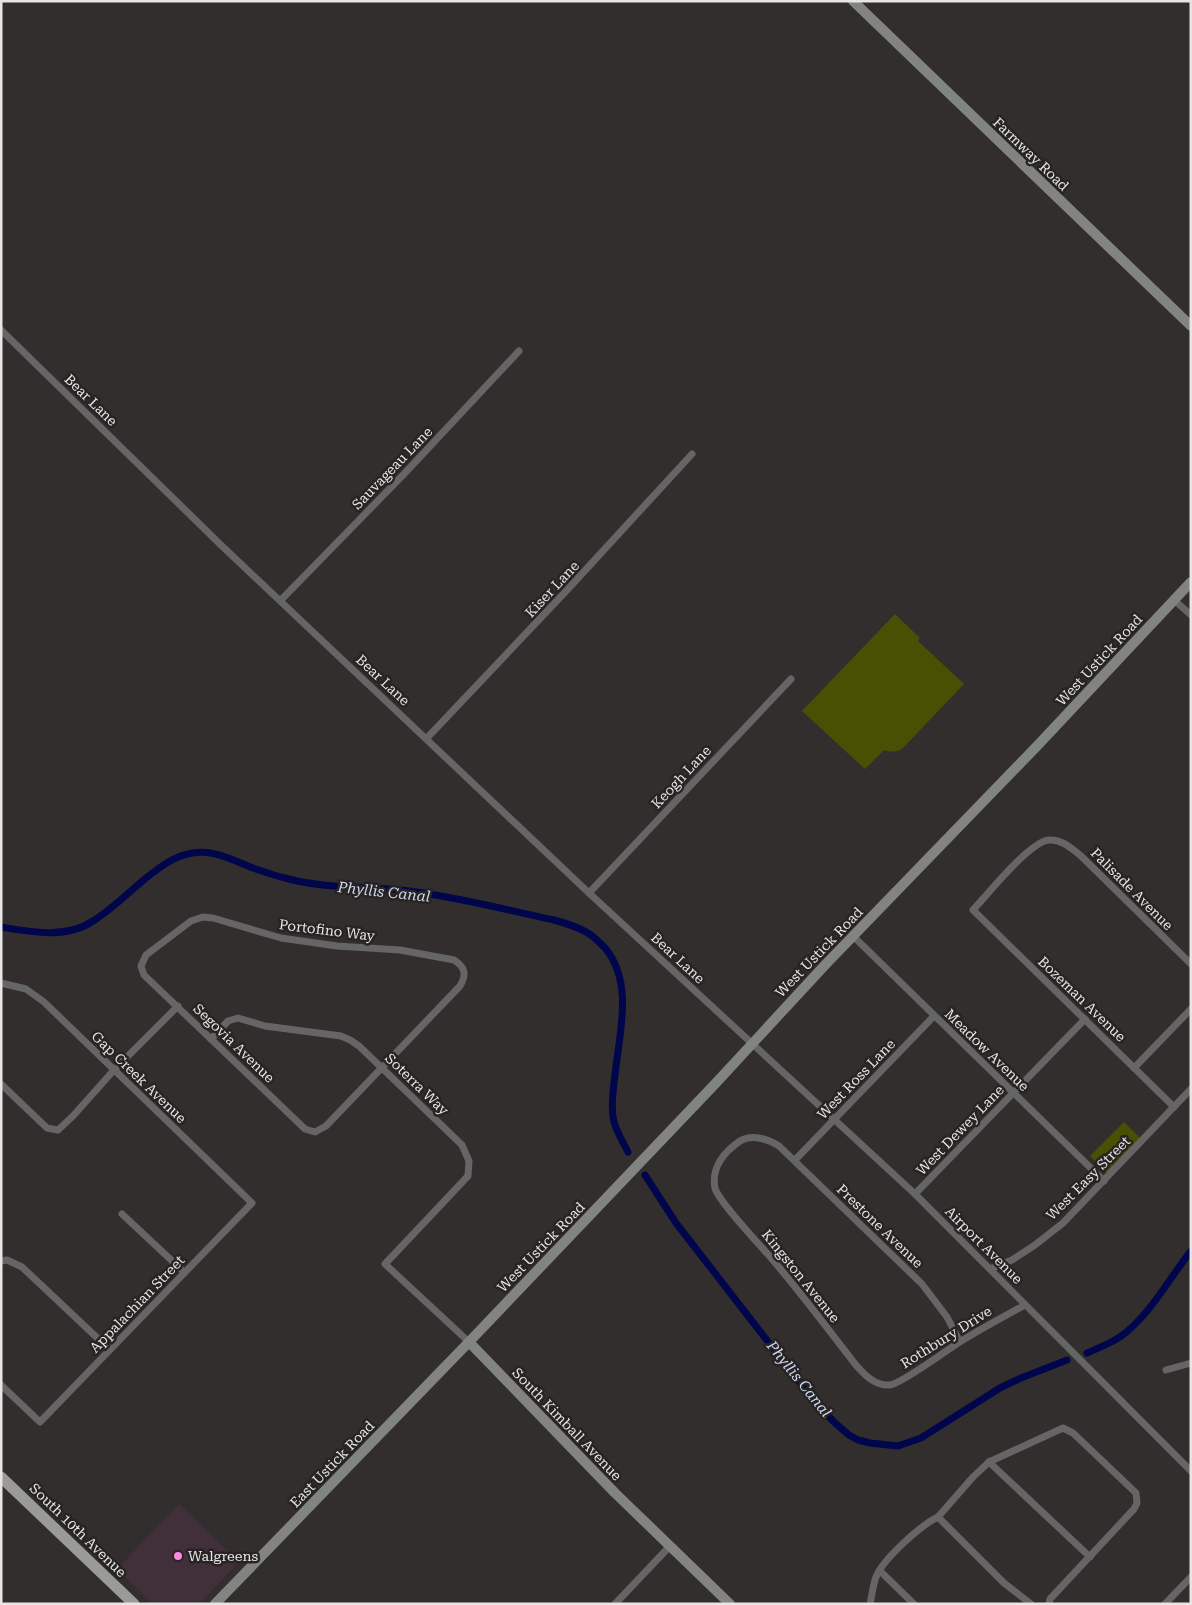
<svg xmlns="http://www.w3.org/2000/svg" width="1192" height="1605" font-family="'Roboto Serif',serif">
	<rect width="100%" height="100%" fill="#312e2d"/>
	<polygon fill="#41303a" points="179,1504 239,1562 199,1604 153,1604 117,1569"/>
	<g fill="#494f03">
		<path d="M895,614L920,638L918,641L964,684L903,748C896,753 892,752 884,750L865,769L802,711Z"/>
		<polygon points="1124,1122 1141,1139 1107,1173 1090,1156"/>
	</g>
	<g fill="none" stroke-linecap="round" stroke-linejoin="round">
		<g stroke="#00054c" stroke-width="7">
			<path d="M1,927C31,932 67,939 93,921C112,909 129,892 146,878C160,867 174,856 192,853C213,849 233,860 253,868C266,873 279,877 293,880C331,889 370,886 409,891C458,897 506,910 554,920C565,923 576,926 586,932C594,936 600,943 606,949C634,985 619,1034 615,1075C613,1089 611,1103 613,1117C615,1130 622,1140 628,1152"/>
			<polyline points="645,1175 676,1223 814,1401 835,1423 849,1435 858,1440 870,1443 898,1446 921,1438 1000,1388 1021,1378 1067,1360"/>
			<path d="M1087,1353C1103,1346 1119,1340 1131,1328C1155,1306 1171,1276 1191,1251"/>
		</g>
		<g stroke="#646564" stroke-width="7">
			<polyline points="1,330 223,547 589,893 915,1194 1191,1471"/>
			<polyline points="281,600 404,474 519,351"/>
			<polyline points="1174,600 1191,615"/>
			<polyline points="427,738 568,589 692,454"/>
			<polyline points="589,893 791,679"/>
			<path d="M203,917L213,918L281,938L337,946L400,950L454,960C465,967 467,974 460,986L326,1126L315,1132L305,1129L144,975L141,966L146,955L191,921Z"/>
			<polyline points="853,936 1104,1181"/>
			<polyline points="1,983 26,989 44,1002 252,1203 40,1422 1,1385"/>
			<polyline points="211,1039 228,1021 238,1018 265,1026 341,1036 350,1040 359,1046 462,1145 469,1161 468,1176 385,1264 469,1342"/>
			<polyline points="1134,1068 1191,1009"/>
			<polyline points="1,1084 47,1128 58,1130 73,1116 114,1070 178,1006"/>
			<path d="M1174,1107L973,910C988,894 1029,842 1049,840C1061,839 1071,848 1080,855L1191,964"/>
			<polyline points="795,1160 934,1016"/>
			<polyline points="915,1194 1085,1019"/>
			<polyline points="122,1214 184,1272"/>
			<polyline points="1,1261 7,1260 22,1267 109,1349"/>
			<polyline points="990,1269 1012,1260 1035,1245 1063,1223 1191,1089"/>
			<path d="M960,1342L947,1317L922,1284L779,1146C768,1139 752,1134 740,1141C724,1152 711,1168 715,1188C718,1201 761,1246 772,1259C801,1293 828,1329 855,1364C864,1374 874,1386 890,1385C901,1384 946,1351 958,1343C980,1329 1003,1317 1025,1305"/>
			<polyline points="1166,1370 1191,1363"/>
			<polyline points="989,1462 1090,1557"/>
			<polyline points="938,1517 1004,1583 1031,1604"/>
			<polyline points="880,1571 914,1604"/>
			<polyline points="615,1604 670,1546"/>
			<path d="M870,1604C872,1595 873,1585 876,1577C883,1559 921,1525 938,1517L973,1477L989,1462L1063,1428L1073,1433L1136,1493L1137,1503L1134,1509L1050,1599L1049,1604"/>
			<polyline points="1165,1604 1191,1577"/>
		</g>
		<g stroke="#828482" stroke-width="10">
			<polyline points="853,1 1191,326"/>
			<polyline points="469,1342 615,1493 730,1604"/>
			<polyline points="215,1604 469,1342 715,1084 825,965 1038,745 1191,582"/>
		</g>
		<polyline stroke="#9a9b99" stroke-width="11" points="1,1477 134,1604"/>
	</g>
	<circle fill="#fc86e3" stroke="#272423" stroke-width="2" cx="178" cy="1556" r="5"/>
	<g text-anchor="middle" dominant-baseline="central" stroke-width="5" stroke-linejoin="round" paint-order="stroke">
		<g font-size="14" fill="#e7e6e5" stroke="#272423">
			<text transform="translate(1031 154) rotate(44)">Farmway Road</text>
			<text transform="translate(91 400) rotate(44)">Bear Lane</text>
			<text transform="translate(392 468) rotate(-46)">Sauvageau Lane</text>
			<text transform="translate(552 589) rotate(-47)">Kiser Lane</text>
			<text transform="translate(1099 660) rotate(-47)">West Ustick Road</text>
			<text transform="translate(383 680) rotate(43)">Bear Lane</text>
			<text transform="translate(681 777) rotate(-47)">Keogh Lane</text>
			<text transform="translate(1132 889) rotate(45)">Palisade Avenue</text>
			<text transform="translate(327 930) rotate(7)">Portofino Way</text>
			<text transform="translate(819 952) rotate(-46)">West Ustick Road</text>
			<text transform="translate(678 958) rotate(43)">Bear Lane</text>
			<text transform="translate(1082 999) rotate(44)">Bozeman Avenue</text>
			<text transform="translate(234 1043) rotate(44)">Segovia Avenue</text>
			<text transform="translate(987 1050) rotate(44)">Meadow Avenue</text>
			<text transform="translate(139 1077) rotate(44)">Gap Creek Avenue</text>
			<text transform="translate(856 1079) rotate(-46)">West Ross Lane</text>
			<text transform="translate(417 1084) rotate(44)">Soterra Way</text>
			<text transform="translate(960 1130) rotate(-46)">West Dewey Lane</text>
			<text transform="translate(1088 1178) rotate(-45)">West Easy Street</text>
			<text transform="translate(880 1226) rotate(44)">Prestone Avenue</text>
			<text transform="translate(984 1245) rotate(45)">Airport Avenue</text>
			<text transform="translate(541 1247) rotate(-46)">West Ustick Road</text>
			<text transform="translate(801 1276) rotate(51)">Kingston Avenue</text>
			<text transform="translate(137 1304) rotate(-46)">Appalachian Street</text>
			<text transform="translate(946 1337) rotate(-32)">Rothbury Drive</text>
			<text transform="translate(567 1424) rotate(46)">South Kimball Avenue</text>
			<text transform="translate(332 1464) rotate(-46)">East Ustick Road</text>
			<text transform="translate(78 1530) rotate(44)">South 10th Avenue</text>
		</g>
		<g font-size="14" fill="#e7e6e5" stroke="#272423" text-anchor="start">
			<text x="188" y="1556">Walgreens</text>
		</g>
		<g font-size="15" font-style="italic" fill="#ced9ee" stroke="#272423">
			<text transform="translate(384 892) rotate(6)">Phyllis Canal</text>
			<text transform="translate(799 1379) rotate(51)">Phyllis Canal</text>
		</g>
	</g>
	<rect width="1192" height="1605" fill="none" stroke="#e7e6e5" stroke-width="5"/>
</svg>
